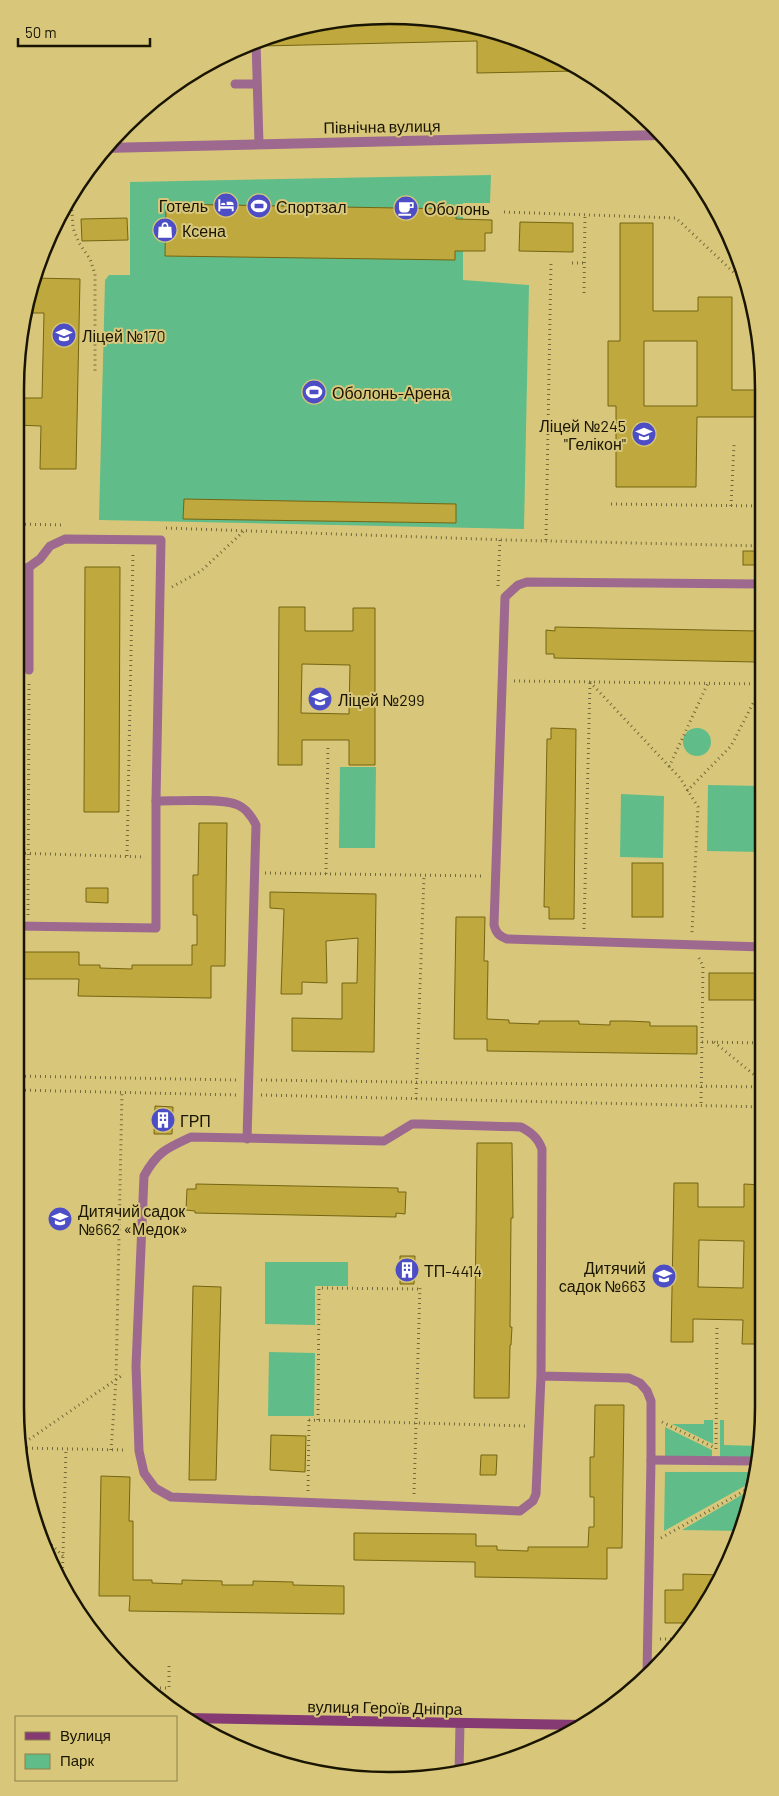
<svg xmlns="http://www.w3.org/2000/svg" width="779" height="1796" font-family="Barlow,sans-serif">
	<rect width="100%" height="100%" fill="#d8c77b"/>
	<g fill="#60bd89">
		<polygon points="491,175 490,203 463,203 463,280 529,285 524,529 99,520 105,280 109,275 130,275 130,182"/>
		<circle cx="697" cy="742" r="14"/>
		<polygon points="340,767 376,767 375,848 339,848"/>
		<polygon points="708,785 762,786 762,852 707,851"/>
		<polygon points="621,794 664,796 663,858 620,857"/>
		<polygon points="265,1262 348,1262 348,1286 315,1286 315,1325 265,1324"/>
		<polygon points="269,1352 315,1353 314,1416 268,1416"/>
		<polygon points="704,1420 713,1420 713,1444 672,1424 704,1424"/>
		<polygon points="720,1420 724,1420 724,1445 758,1446 756,1457 720,1457"/>
		<polygon points="665,1427 712,1450 712,1456 665,1456"/>
		<polygon points="665,1472 753,1472 752,1482 664,1531"/>
		<polygon points="750,1490 742,1531 682,1530"/>
	</g>
	<g fill="#bfa83e" stroke="#756511" fill-rule="evenodd">
		<polygon points="365,16 439,18 510,35 578,71 477,73 477,41 262,46 262,39 293,28"/>
		<polygon points="166,204 456,209 456,219 492,220 492,233 485,233 485,251 455,251 455,260 165,256"/>
		<polygon points="127,218 128,240 82,241 81,219"/>
		<polygon points="520,222 573,223 573,252 519,251"/>
		<path d="M620,223H653V311H698V297H732V390H761V417H697L696,487H616V406H608V341H620ZM644,341H697V406H644Z"/>
		<polygon points="33,278 80,279 76,469 40,469 41,426 15,425 15,398 42,398 44,313 28,313"/>
		<polygon points="184,499 456,504 456,523 183,519"/>
		<rect x="743" y="551" width="15" height="14"/>
		<polygon points="85,567 120,567 119,812 84,812"/>
		<path d="M279,607H305V631H353V608H375V765H349V740H302V765H278ZM302,664L350,665L349,714L301,713Z"/>
		<polygon points="555,627 757,631 757,635 762,635 762,658 756,658 756,662 554,658 554,654 546,654 546,630 555,631"/>
		<polygon points="551,728 576,729 574,919 549,919 549,907 544,907 547,739 551,739"/>
		<polygon points="199,823 227,823 225,966 211,966 211,998 78,996 79,979 15,979 15,952 79,952 79,965 100,965 100,968 132,969 132,965 192,965 192,945 197,945 197,915 193,915 193,875 198,875"/>
		<rect x="632" y="863" width="31" height="54"/>
		<polygon points="86,888 108,888 108,903 86,902"/>
		<polygon points="270,892 376,894 374,1052 292,1051 292,1018 342,1019 342,983 357,983 358,938 326,941 327,983 302,982 302,994 281,994 284,909 270,908"/>
		<polygon points="456,917 485,917 484,961 488,961 487,1019 509,1020 509,1023 539,1024 539,1021 579,1021 579,1024 610,1025 610,1021 627,1021 650,1022 650,1026 697,1026 697,1054 487,1051 487,1039 454,1039"/>
		<rect x="709" y="973" width="54" height="27"/>
		<polygon points="155,1106 173,1107 172,1134 154,1134"/>
		<polygon points="477,1143 512,1143 513,1218 511,1218 510,1327 512,1327 511,1345 510,1345 509,1398 474,1398"/>
		<path d="M674,1183H698V1207H744V1184L763,1185L764,1344H742L743,1320L693,1319V1342H671ZM699,1240L744,1241L743,1288L698,1287Z"/>
		<polygon points="196,1184 398,1188 398,1192 406,1192 405,1214 396,1213 396,1217 195,1213 195,1211 186,1210 187,1189 196,1189"/>
		<polygon points="400,1256 415,1256 414,1284 400,1284"/>
		<polygon points="193,1286 221,1287 216,1480 189,1480"/>
		<polygon points="595,1405 624,1405 622,1548 607,1548 607,1579 475,1577 475,1562 354,1560 354,1533 476,1534 476,1546 497,1546 497,1550 528,1551 528,1547 588,1547 589,1527 594,1527 594,1497 590,1497 590,1457 594,1457"/>
		<polygon points="271,1435 306,1436 305,1472 270,1470"/>
		<polygon points="481,1455 497,1455 496,1475 480,1475"/>
		<polygon points="101,1476 130,1477 129,1521 133,1521 133,1580 152,1580 152,1583 182,1584 182,1580 222,1581 222,1585 253,1585 253,1581 293,1582 293,1585 344,1586 344,1614 129,1611 130,1596 99,1596"/>
		<polygon points="683,1574 723,1575 714,1594 693,1623 665,1623 665,1590 683,1590"/>
	</g>
	<g fill="none" stroke-linecap="round" stroke-linejoin="round">
		<g stroke="#74693a" stroke-width="3" stroke-dasharray="1 4" stroke-linecap="butt">
			<polyline points="71,195 73,228 79,243 90,259 95,274 95,374"/>
			<polyline points="504,212 676,218 745,283"/>
			<polyline points="572,263 584,263"/>
			<polyline points="584,293 585,215"/>
			<polyline points="611,504 761,506"/>
			<polyline points="731,506 734,445"/>
			<polyline points="15,524 64,525"/>
			<polyline points="166,528 508,540 761,546"/>
			<polyline points="546,540 551,262"/>
			<polyline points="498,586 500,539"/>
			<polyline points="172,587 201,571 245,530"/>
			<polyline points="514,681 762,684"/>
			<polyline points="590,682 680,778 698,807 692,933"/>
			<polyline points="669,767 708,683"/>
			<polyline points="687,791 731,746 762,686"/>
			<polyline points="15,853 145,857"/>
			<polyline points="127,856 133,552"/>
			<polyline points="265,873 484,876"/>
			<polyline points="326,874 328,745"/>
			<polyline points="28,915 29,681"/>
			<polyline points="584,929 590,683"/>
			<polyline points="699,958 703,966 701,1106"/>
			<polyline points="702,1042 763,1043"/>
			<polyline points="714,1042 763,1082"/>
			<polyline points="15,1076 237,1080"/>
			<polyline points="261,1080 763,1087"/>
			<polyline points="15,1090 237,1095"/>
			<polyline points="261,1095 763,1107"/>
			<polyline points="416,1099 424,875"/>
			<polyline points="309,1420 526,1426"/>
			<polyline points="318,1420 319,1288 420,1289"/>
			<polyline points="662,1422 713,1447"/>
			<polyline points="21,1445 124,1374"/>
			<polyline points="22,1448 126,1450"/>
			<polyline points="716,1449 717,1324"/>
			<polyline points="111,1450 116,1380 122,1092"/>
			<polyline points="308,1491 309,1416"/>
			<polyline points="414,1494 420,1285"/>
			<polyline points="37,1531 63,1556"/>
			<polyline points="661,1538 751,1487"/>
			<polyline points="62,1588 66,1449"/>
			<polyline points="660,1639 681,1639"/>
			<polyline points="150,1688 169,1688 169,1666"/>
			<polyline points="262,1753 264,1754"/>
		</g>
		<g stroke="#9d698f" stroke-width="9">
			<polyline points="256,41 259,144"/>
			<polyline points="235,84 257,84"/>
			<polyline points="29,567 29,670"/>
			<path d="M761,584L527,582L518,585L505,597L494,925C496,933 499,936 507,939L763,947"/>
			<path d="M156,801C175,801 223,798 238,805C247,809 252,817 256,825L247,1139"/>
			<polyline points="15,926 156,928 156,801 161,540 65,539 50,546 40,559 29,567 15,572"/>
			<path d="M541,1376L536,1494L533,1501L520,1511L171,1497L155,1488L144,1473L139,1451L136,1366L144,1176C157,1152 167,1148 191,1137L384,1141L412,1124H421L521,1127C532,1133 538,1138 542,1149L541,1376L629,1378L640,1383L647,1391L651,1401V1460L647,1673"/>
			<polyline points="651,1460 755,1461"/>
			<polyline points="459,1774 460,1723"/>
		</g>
		<polyline stroke="#9d698f" stroke-width="10" points="104,148 660,135"/>
		<polyline stroke="#853a73" stroke-width="10" points="187,1718 583,1725"/>
	</g>
	<defs>
		<symbol id="hotel-disc" viewBox="-11 -11 22 22"><circle r="9.5" fill="#4d4ec5" stroke="#d8c77b"/><path d="M-6-4.5h1.5V1H6V5H4.5V3h-9V5H-6ZM-4 0a1.8 1.8 0 1 1 3.6 0ZM.5 0V-2.5h3Q6-2.5 6 0Z" fill="#fff"/></symbol>
		<symbol id="stadium-disc" viewBox="-11 -11 22 22"><circle r="9.5" fill="#4d4ec5" stroke="#d8c77b"/><path d="M0-5a6.5 5 0 1 0 0 10a6.5 5 0 1 0 0-10ZM-3.5-1.8h7v3.6h-7Z" fill="#fff"/></symbol>
		<symbol id="cafe-disc" viewBox="-11 -11 22 22"><circle r="9.5" fill="#4d4ec5" stroke="#d8c77b"/><path d="M-5.5-4.5H6V0H3Q3 3.5 0 3.5H-2.5Q-5.5 3.5-5.5 0ZM3-3.2v2h1.7v-2ZM-6 4.5H4V6H-6Z" fill="#fff"/></symbol>
		<symbol id="shop-disc" viewBox="-11 -11 22 22"><circle r="9.5" fill="#4d4ec5" stroke="#d8c77b"/><path d="M-5-2.5h2.3a2.7 3.5 0 0 1 5.4 0H5L5.5 6h-11ZM-1.5-2.5h3a1.5 2.3 0 0 0-3 0Z" fill="#fff"/></symbol>
		<symbol id="school-disc" viewBox="-11 -11 22 22"><circle r="9.5" fill="#4d4ec5" stroke="#d8c77b"/><path d="M0-5L7-2L0 1L-7-2ZM-4 1L0 2.5L4 1V4Q0 6-4 4Z" fill="#fff"/></symbol>
		<symbol id="building-disc" viewBox="-11 -11 22 22"><circle r="9.5" fill="#4d4ec5" stroke="#d8c77b"/><path d="M-4-6H4V6H1V3H-1V6H-4ZM-2.5-4.3h1.7v1.8h-1.7ZM.8-4.3h1.7v1.8H.8ZM-2.5-1h1.7V.8h-1.7ZM.8-1h1.7V.8H.8Z" fill="#fff"/></symbol>
	</defs>
	<g fill-rule="evenodd">
		<use href="#hotel-disc" x="212" y="191" width="28" height="28"/>
		<use href="#stadium-disc" x="245" y="192" width="28" height="28"/>
		<use href="#cafe-disc" x="392" y="194" width="28" height="28"/>
		<use href="#shop-disc" x="151" y="216" width="28" height="28"/>
		<use href="#school-disc" x="50" y="321" width="28" height="28"/>
		<use href="#stadium-disc" x="300" y="378" width="28" height="28"/>
		<use href="#school-disc" x="630" y="420" width="28" height="28"/>
		<use href="#school-disc" x="306" y="685" width="28" height="28"/>
		<use href="#building-disc" x="149" y="1106" width="28" height="28"/>
		<use href="#school-disc" x="46" y="1205" width="28" height="28"/>
		<use href="#building-disc" x="393" y="1256" width="28" height="28"/>
		<use href="#school-disc" x="650" y="1262" width="28" height="28"/>
	</g>
	<g text-anchor="middle" dominant-baseline="central" stroke-width="4" stroke-linejoin="round" paint-order="stroke">
		<g font-size="16" fill="#1a1500" stroke="#d8c77b">
			<text transform="translate(382 126) rotate(-1)">Північна вулиця</text>
			<text transform="translate(385 1707) rotate(1)">вулиця Героїв Дніпра</text>
		</g>
		<g font-size="16" fill="#1a1500" stroke="#d8c77b" text-anchor="start">
			<text x="208" y="205" text-anchor="end">Готель</text>
			<text x="276" y="206">Спортзал</text>
			<text x="424" y="208">Оболонь</text>
			<text x="182" y="230">Ксена</text>
			<text x="82" y="335">Ліцей №170</text>
			<text x="332" y="392">Оболонь-Арена</text>
			<text x="626" y="425" text-anchor="end">Ліцей №245<tspan x="626" dy="18">"Гелікон"</tspan></text>
			<text x="338" y="699">Ліцей №299</text>
			<text x="180" y="1120">ГРП</text>
			<text x="78" y="1210">Дитячий садок<tspan x="78" dy="18">№662 «Медок»</tspan></text>
			<text x="646" y="1267" text-anchor="end">Дитячий<tspan x="646" dy="18">садок №663</tspan></text>
			<text x="424" y="1270">ТП-4414</text>
		</g>
	</g>
	<path d="M0 0H779V1796H0ZM389 24H390A365 365 0 0 1 755 389V1407A365 365 0 0 1 390 1772H389A365 365 0 0 1 24 1407V389A365 365 0 0 1 389 24Z" fill="#d8c77b" fill-rule="evenodd"/>
	<path fill="none" stroke="#1a1500" stroke-width="2.5" d="M389 24H390A365 365 0 0 1 755 389V1407A365 365 0 0 1 390 1772H389A365 365 0 0 1 24 1407V389A365 365 0 0 1 389 24Z"/>
	<rect x="15" y="1716" width="162" height="65" fill="#d8c77b" stroke="#8c804a"/>
	<rect x="25" y="1732" width="25" height="8" fill="#853a73" stroke="#8c804a"/>
	<text x="60" y="1741" font-size="15" fill="#1a1500">Вулиця</text>
	<rect x="25" y="1754" width="25" height="15" fill="#60bd89" stroke="#8c804a"/>
	<text x="60" y="1766" font-size="15" fill="#1a1500">Парк</text>
	<path d="M18 38v8h132v-8" fill="none" stroke="#1a1500" stroke-width="2.5"/>
	<text x="25" y="38" font-size="15" fill="#1a1500" stroke="#d8c77b" stroke-width="4" paint-order="stroke">50 m</text>
</svg>
